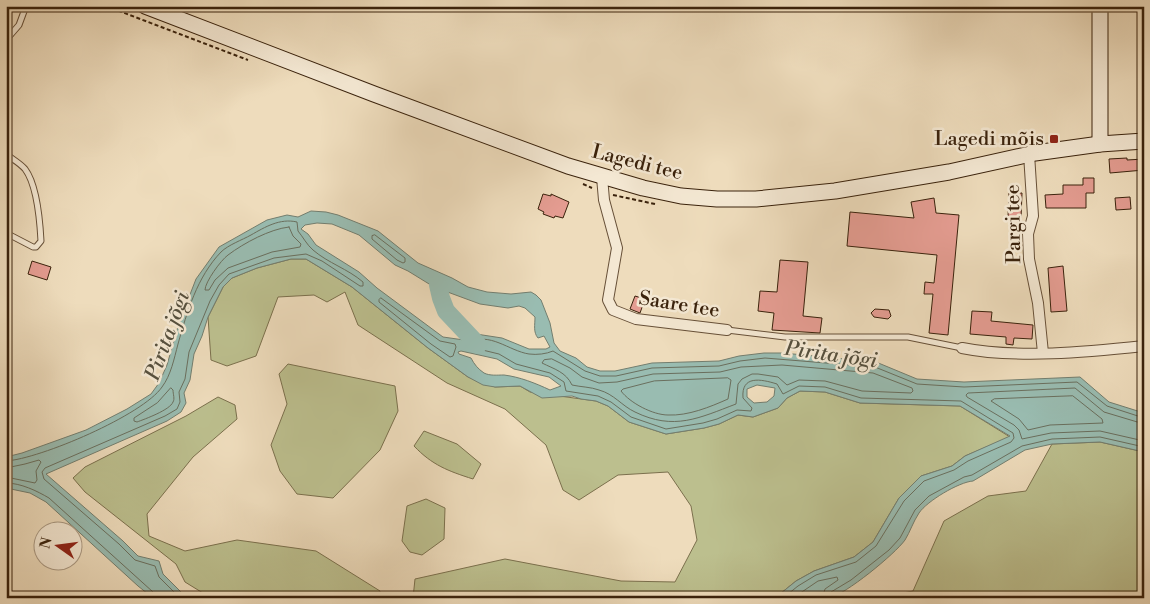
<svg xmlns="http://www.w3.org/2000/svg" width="1150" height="604" font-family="'Libre Bodoni',serif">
	<rect width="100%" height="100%" fill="#eedcbc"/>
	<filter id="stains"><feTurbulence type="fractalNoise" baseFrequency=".004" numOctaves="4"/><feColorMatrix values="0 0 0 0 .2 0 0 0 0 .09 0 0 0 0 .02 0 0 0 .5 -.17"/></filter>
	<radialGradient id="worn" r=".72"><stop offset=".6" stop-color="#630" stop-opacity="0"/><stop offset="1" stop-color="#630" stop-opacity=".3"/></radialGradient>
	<g fill="#bcbf8e" stroke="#7b704d">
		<polygon points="291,259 306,259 352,287 428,348 468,377 495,387 520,386 530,392 596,401 608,406 629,422 666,434 704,428 719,424 738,415 753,417 778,408 787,398 800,391 825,392 860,403 960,406 1010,437 965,456 952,466 921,476 899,498 873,542 854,557 814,571 796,581 775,598 413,598 415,579 505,559 621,581 675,582 697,540 691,506 668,472 618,475 579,500 563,490 546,445 505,409 447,383 358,325 345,292 327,302 314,295 278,297 256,356 227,366 211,360 208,317 223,287 232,278 257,268"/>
		<polygon points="288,364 395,386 398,411 380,450 333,498 297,494 280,471 271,445 287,404 279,374"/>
		<polygon points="218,397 235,405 237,419 193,457 147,514 149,536 185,551 237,540 316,551 380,591 378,598 211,598 185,582 176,564 85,492 73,478 85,467 186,416"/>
		<path d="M424,431L457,444L481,464L473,479C448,471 432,465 414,446Z"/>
		<polygon points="1100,442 1144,452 1144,598 879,598 913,591 944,521 988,496 1026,491 1052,444"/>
		<polygon points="426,499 445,508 444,539 422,555 410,552 402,541 407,506"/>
	</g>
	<path fill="#99bcb1" stroke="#737e6f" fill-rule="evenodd" d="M311,211L326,212L338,215L378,231L418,263L452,278L468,287L487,292L511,294L531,292L536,295L541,300L550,323L554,343L560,351L576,358L587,367L600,371H615L652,363L719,361L739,356L764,353H783L876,362L917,379L964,382L1080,377L1109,402L1144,413V452L1100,442L1052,444L1025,450L973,481C959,482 927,501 919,513C913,522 910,532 905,540C895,554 845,595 829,598C814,600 791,598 775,598L796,581L814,571L854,557L873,542L899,498L921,476L952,466L965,456L1010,436L960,406L860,403L825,392L800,391L787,398L778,408L753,417L738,415L719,424L704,428L666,434L629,422L608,406L596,401L581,399L572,396L542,398L520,386L495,387L483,385L468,377L428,348L352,287L306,259H291L257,268L232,278L223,287L208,317L202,336L194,354L190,380L184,393L186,403L181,412L167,421L46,474L123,541L138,556L159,561L163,574L187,598H153L138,586L46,502L30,493L6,488V457L22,453L86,430L127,409L151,394L159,383L167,365L179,323L196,279L219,247L267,220L287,215L298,217ZM317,223L332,224L359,235L395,265L408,271L434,287L480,304L508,308L519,306L525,308L535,317C535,325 533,332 538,338L544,336L550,347L546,349H529L502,338L476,334L464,340L443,337L377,288L359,272L316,245L308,234L301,229L305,225ZM461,351L497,359L514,369L549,377L561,386L550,390C535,383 520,377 504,375C497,375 490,376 484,373C478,369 474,364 471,358L459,354L458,352ZM757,385L775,388L774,396L767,402L754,403L747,397V389Z"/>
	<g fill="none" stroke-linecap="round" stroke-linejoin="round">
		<g stroke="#6a6f5e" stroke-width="1">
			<path d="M289,227L293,236L301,244L300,247L272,252L228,268L215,280L209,290H205C205,282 221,260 228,255C244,243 270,229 289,227Z"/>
			<polygon points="375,235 405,258 405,262 403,263 397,260 372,239 372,236"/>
			<polygon points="381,298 440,341 455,344 456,347 453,356 450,357 431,344 379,302 379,300"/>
			<path d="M552,359L570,368L582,377L599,383L617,382L653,374L720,372L741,367L782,365L873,373L912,388L913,391L911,393L862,391L825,381L799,380L787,385L778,377L758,374H752L742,379L738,384L736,404C699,418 674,431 635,412C622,406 614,394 599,390C591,387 581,387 572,385C566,372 554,369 542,363L544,360Z"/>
			<path d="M728,378L731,380L728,399C710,407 688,416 668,415C653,415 630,403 621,391L623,389L654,381Z"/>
			<path d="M171,388L173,390C173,394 175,399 173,402C170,410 145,419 137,422L134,421V418L157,403Z"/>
			<polygon points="1073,396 1102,419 1103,423 1050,425 1028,430 1019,419 991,401 994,399"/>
			<polyline points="1144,424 1104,412 1075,388 968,393 966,395 967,397 1014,425 1019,430 1022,439 1051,433 1100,431 1144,441"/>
			<path d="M6,461C40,459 143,415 162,387C171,375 174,359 178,344C187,312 197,277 221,252C228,245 242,240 251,235C265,227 280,218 297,222L298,231C303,237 307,245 313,250C328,263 348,269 363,282V286H360L322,261L306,254L274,258L229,274L219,285L210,301L189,352L185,379L179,392L180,402L177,409L165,416L45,468L42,472L44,479L119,544L135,560L155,566L159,577L180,598"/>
			<polyline points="6,468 25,464 39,460 41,462 36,471 37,480 35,483 6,477"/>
			<path d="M6,483C21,483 37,491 49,498L153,592L155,598"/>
			<path d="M783,598L798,586L816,575L856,562L876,546L904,501L924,481L954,470L968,461L1011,442L1014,438L1013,433L961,401L861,398L825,387L799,386L783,394L777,384C761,379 741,375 743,398L752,408L751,411L737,410L717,419L703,423L666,429L631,417L611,402L598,396L566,391L564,382L550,373L516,364L499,354L470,347L469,343C489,331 509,351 529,354C537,355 546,354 553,351L585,371L600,376H616L652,368L719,366L740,361L765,358L875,367L917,384L964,387L1077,382L1107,406L1144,418"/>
			<polyline points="793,598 818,581 837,577 838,580 825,589 822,598"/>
			<polyline points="829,598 831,592 851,580 889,550 900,538 915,510 929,496 964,477 972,475 1022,446 1052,439 1100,437 1144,447"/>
		</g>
		<polyline stroke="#99bcb1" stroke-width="18" points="438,285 441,298 446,311 478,345"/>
	</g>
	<g fill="#e49c91" stroke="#3a220c">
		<polygon points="1127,158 1127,160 1144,159 1144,170 1110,173 1109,159"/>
		<polygon points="1083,178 1094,178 1094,193 1086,193 1086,208 1046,208 1045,195 1063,194 1063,185 1083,185"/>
		<polygon points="1009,193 1022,193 1021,218 1008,217"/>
		<polygon points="543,194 551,196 551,194 569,202 563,218 555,216 554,218 543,214 544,212 538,209"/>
		<polygon points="1130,197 1131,209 1116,210 1115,198"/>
		<polygon points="934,198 936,213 959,215 948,335 929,333 933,294 924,294 925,282 934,283 937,255 847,246 850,212 914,218 911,202"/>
		<polygon points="780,260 808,262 803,316 822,318 820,333 772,330 774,313 758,311 760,291 777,292"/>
		<polygon points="32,261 51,267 47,280 28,274"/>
		<polygon points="1063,266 1067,311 1051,312 1048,268"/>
		<polygon points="635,296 645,299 640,313 630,309"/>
		<polygon points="875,309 889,310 891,316 888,319 874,317 871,313"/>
		<polygon points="972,311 992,312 991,321 1033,325 1032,339 1014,338 1013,345 1006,344 1006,337 970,334"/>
	</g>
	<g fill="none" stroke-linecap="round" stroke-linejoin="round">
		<defs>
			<g id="lane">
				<polyline points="6,40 19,25 26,6"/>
				<path d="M6,154C12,159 20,163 25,169C37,185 40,222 41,241L36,247H33L6,233"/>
				<polyline points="727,330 785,337 908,337 962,348"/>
			</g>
			<g id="street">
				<polyline points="1029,154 1033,216 1028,234 1029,259 1038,303 1043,353"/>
				<polyline points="602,177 604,200 617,248 608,300 613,310 636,319 727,330"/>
				<path d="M962,348C1017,359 1087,352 1144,346"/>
			</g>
			<g id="secondary">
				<polyline points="145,6 374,94 568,166 643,188 681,196 717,199 756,199 835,191 949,172 1035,153 1100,144 1144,141"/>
				<polyline points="1100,6 1100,144"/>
			</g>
		</defs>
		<use href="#lane" stroke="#675038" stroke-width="7"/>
		<use href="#street" stroke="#675038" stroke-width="12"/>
		<use href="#secondary" stroke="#3a220c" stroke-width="17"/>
		<g stroke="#3a220c" stroke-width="2" stroke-dasharray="4 2.5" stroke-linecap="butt">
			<polyline points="106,6 248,60"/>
			<polyline points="583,184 592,188"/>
			<polyline points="613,195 655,204"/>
		</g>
		<use href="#lane" stroke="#f4e8d3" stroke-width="5"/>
		<use href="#street" stroke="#f4e8d3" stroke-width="10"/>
		<use href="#secondary" stroke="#f4e8d3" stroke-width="15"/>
	</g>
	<rect fill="#8f2418" stroke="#f4e8d3" stroke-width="2" x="1049" y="134" width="10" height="10" rx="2.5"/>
	<g text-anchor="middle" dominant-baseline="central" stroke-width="5" stroke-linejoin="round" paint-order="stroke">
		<g font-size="20" fill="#3a220c" stroke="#f4e8d3" text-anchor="end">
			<text x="1044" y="139">Lagedi mõis</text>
		</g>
		<g font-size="20" fill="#3a220c" stroke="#f4e8d3">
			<text transform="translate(637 163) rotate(14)">Lagedi tee</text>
			<text transform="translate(1014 224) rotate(-91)">Pargi tee</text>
			<text transform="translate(679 305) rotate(9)">Saare tee</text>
		</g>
		<g font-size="21" font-style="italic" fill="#56503e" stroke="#f4e8d3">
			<text transform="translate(168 336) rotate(-70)">Pirita jõgi</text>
			<text transform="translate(831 355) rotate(8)">Pirita jõgi</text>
		</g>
	</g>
	<rect width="1150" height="604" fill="none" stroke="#eedcbc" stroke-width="25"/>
	<rect x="8" y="8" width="1135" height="589" fill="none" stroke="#3a220c" stroke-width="2.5"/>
	<rect x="12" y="12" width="1125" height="579" fill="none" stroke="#3a220c"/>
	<g transform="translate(58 546) rotate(284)"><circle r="24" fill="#f4e8d3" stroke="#aa9983"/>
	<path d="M0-4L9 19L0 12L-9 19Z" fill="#8f2418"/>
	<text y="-8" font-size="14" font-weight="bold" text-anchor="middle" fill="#3a220c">N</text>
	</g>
	<rect width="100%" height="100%" filter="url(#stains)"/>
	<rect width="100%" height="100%" fill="url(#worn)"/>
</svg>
